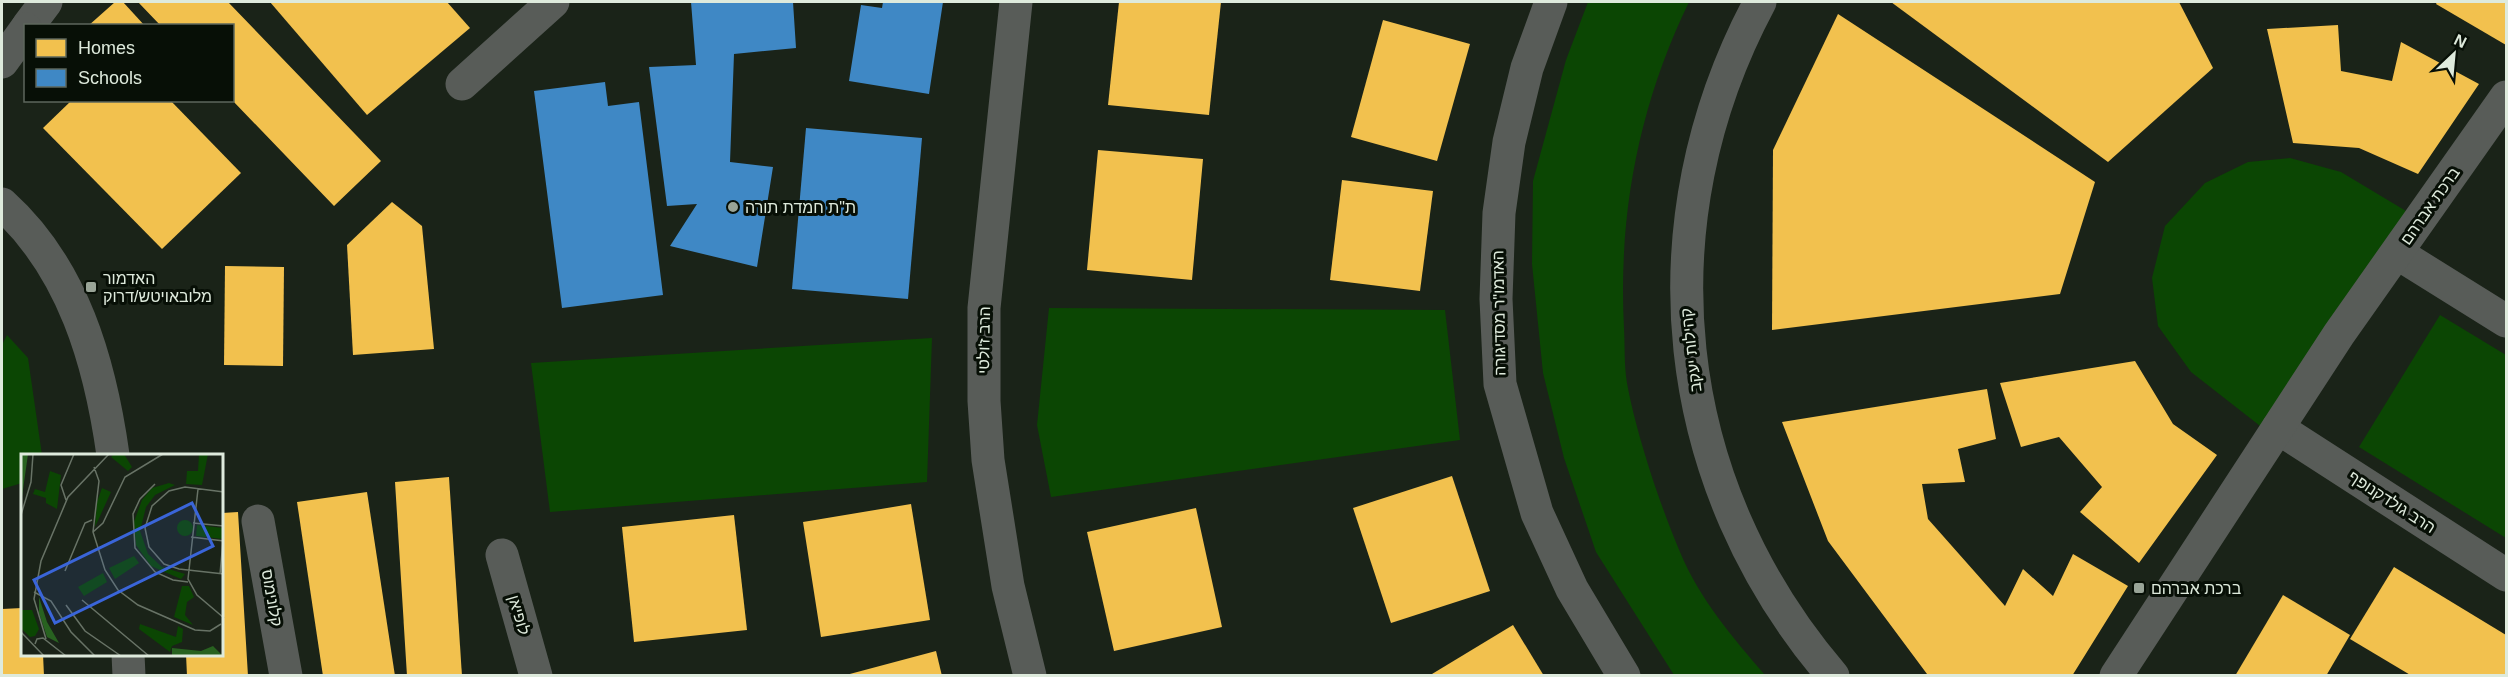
<svg xmlns="http://www.w3.org/2000/svg" width="2508" height="677" font-family="Helvetica,'Noto Sans Hebrew',sans-serif">
	<rect width="100%" height="100%" fill="#1a2318"/>
	<g fill="#0b4603">
		<path d="M1588,2H1689C1639,105 1618,214 1624,328C1625,346 1624,365 1627,383C1636,433 1660,505 1680,552C1699,598 1733,638 1765,675H1674L1596,552L1564,458L1543,373L1532,264L1533,181L1566,60Z"/>
		<polygon points="2290,158 2341,172 2406,211 2264,429 2191,372 2158,326 2152,278 2165,226 2205,183 2248,162"/>
		<polygon points="1049,308 1445,310 1460,440 1051,497 1037,425"/>
		<polygon points="2440,315 2506,355 2506,538 2359,447"/>
		<polygon points="7,335 28,358 42,455 22,455 22,483 2,489 2,345"/>
		<polygon points="932,338 927,482 550,512 531,363"/>
	</g>
	<g fill="#f2c14e">
		<polygon points="115,2 123,2 145,26 88,26"/>
		<polygon points="138,2 228,2 381,161 334,206 232,100 232,26 161,26"/>
		<polygon points="270,2 447,2 470,28 367,115"/>
		<polygon points="1119,2 1221,2 1209,115 1108,105"/>
		<polygon points="1891,2 2179,2 2213,68 2108,162"/>
		<polygon points="2437,2 2506,2 2506,45 2436,4"/>
		<polygon points="1838,14 2095,182 2060,294 1772,330 1773,150"/>
		<polygon points="1383,20 1470,44 1437,161 1351,137"/>
		<polygon points="2338,25 2341,71 2392,81 2401,42 2479,84 2418,174 2359,148 2293,143 2267,29"/>
		<polygon points="72,100 170,100 241,173 162,249 43,128"/>
		<polygon points="1098,150 1203,159 1192,280 1087,270"/>
		<polygon points="1342,180 1433,191 1420,291 1330,280"/>
		<polygon points="392,202 422,226 434,349 353,355 347,245"/>
		<polygon points="225,266 284,267 283,366 224,365"/>
		<polygon points="2135,361 2173,424 2217,455 2139,563 2080,512 2102,487 2059,437 2021,447 2000,383"/>
		<polygon points="1987,389 1996,439 1958,449 1965,482 1922,484 1928,519 2005,606 2023,569 2053,596 2073,554 2128,586 2072,676 1927,674 1828,541 1782,422"/>
		<polygon points="1452,476 1490,591 1391,623 1353,508"/>
		<polygon points="449,477 462,676 407,676 395,482"/>
		<polygon points="367,492 395,676 323,676 297,502"/>
		<polygon points="911,504 930,620 821,637 803,522"/>
		<polygon points="1196,508 1222,627 1114,651 1087,532"/>
		<polygon points="238,512 248,676 187,676 186,654 222,654 222,513"/>
		<polygon points="734,515 747,630 634,642 622,527"/>
		<polygon points="2394,567 2506,635 2506,676 2412,676 2350,639"/>
		<polygon points="2283,595 2350,635 2326,676 2235,676"/>
		<polygon points="22,608 22,654 43,654 44,676 2,676 2,609"/>
		<polygon points="1513,625 1544,676 1433,676 1432,674"/>
		<polygon points="936,651 942,676 846,676 846,675"/>
	</g>
	<g fill="#3f88c5">
		<polygon points="691,2 793,2 796,48 734,54 730,162 773,167 757,267 670,246 697,204 667,206 649,67 696,65"/>
		<polygon points="883,2 943,2 929,94 849,81 861,5 882,8"/>
		<polygon points="605,82 608,106 639,102 663,295 562,308 534,91"/>
		<polygon points="806,128 922,138 908,299 792,289"/>
	</g>
	<g fill="none" stroke-linecap="round" stroke-linejoin="round">
		<g stroke="#585c58" stroke-width="33">
			<polyline points="1551,2 1527,68 1509,142 1499,213 1496,299 1500,384 1537,513 1572,589 1624,676"/>
			<path d="M1760,2C1641,224 1668,484 1833,676"/>
			<polyline points="462,84 553,2"/>
			<polyline points="2397,253 2506,321"/>
			<polyline points="2278,428 2506,575"/>
			<polyline points="258,521 286,676"/>
			<polyline points="502,555 536,676"/>
		</g>
		<g stroke="#585c58" stroke-width="33">
			<polyline points="1016,2 984,308 984,401 988,460 1008,586 1030,676"/>
			<polyline points="28,26 46,2"/>
			<polyline points="2,62 26,29"/>
			<path d="M2,204C73,268 100,362 113,455"/>
			<polyline points="128,654 129,676"/>
			<polyline points="2116,676 2339,334 2506,97"/>
		</g>
	</g>
	<g fill="#99a497" stroke="#070f06" stroke-width="2">
		<circle cx="733" cy="207" r="6"/>
		<rect x="85" y="281" width="12" height="12" rx="3"/>
		<rect x="2133" y="582" width="12" height="12" rx="3"/>
	</g>
	<g text-anchor="middle" dominant-baseline="central" stroke-width="6" stroke-linejoin="round" paint-order="stroke">
		<g font-size="16" fill="#deeadc" stroke="#070f06">
			<text transform="translate(2430 206) rotate(-55)">ברכת אברהם</text>
			<text transform="translate(1499 313) rotate(-91)">האדמו"ר מסדיגורה</text>
			<text transform="translate(984 340) rotate(-89)">הרב ז'ולטי</text>
			<text transform="translate(1691 350) rotate(-97)">קהילות יעקב</text>
			<text transform="translate(2392 502) rotate(33)">הרב גולדקנופף</text>
			<text transform="translate(272 598) rotate(80)">קלונימוס</text>
			<text transform="translate(519 615) rotate(74)">לופיאן</text>
		</g>
		<g font-size="16" fill="#deeadc" stroke="#070f06" text-anchor="start">
			<text x="745" y="207">ת"ת חמדת תורה</text>
			<text x="103" y="278">האדמור<tspan x="103" dy="18">מלובאויטש/דרוק</tspan></text>
			<text x="2151" y="588">ברכת אברהם</text>
		</g>
	</g>
	<g transform="translate(21 454)">
		<rect width="202" height="202" fill="#1a2318"/>
		<path d="M93,0H103L111,13L107,17L90,3ZM178,0H187L181,31L165,30L166,17H177ZM29,17L40,21L36,55L25,49V44L12,40L14,35L24,38ZM148,29L154,31L134,41L125,53L119,77L127,100L141,113L164,120L160,125L130,112L115,91L113,68L121,46L131,34ZM81,34L90,38L74,73L76,48ZM156 74a8 8 0 1 1 16 0a8 8 0 1 1-16 0ZM176,71L202,74V85L175,82ZM113,102L118,109L94,125L88,114ZM82,119L86,128L63,142L57,133ZM161,132H168L173,143L166,148L164,161L172,171L153,163ZM0,156H11L18,175L14,182L9,183L0,174ZM119,170L155,183L157,172L162,175L161,188L151,192L149,198L118,175Z" fill="#0b4603"/>
		<path d="M0,0H7L0,50ZM18,143L26,168L38,189L26,183L18,159ZM192,192L202,202H151V194L180,197Z" fill="#286220"/>
		<path fill="none" stroke="#687366" stroke-width="1.5" d="M73,13L78,27L72,78L84,116L97,136L117,151L174,176L189,177L200,170M134,30L119,45L112,60L114,94L134,118L152,126L167,128M177,35L167,125L176,141L203,164M203,38L164,33L148,37L131,52L124,74L128,93L143,110L158,115L203,120M45,46L40,31L53,0M0,61L10,28L12,0M172,69L203,72M72,78L82,69L104,23L142,0M170,83L203,87M44,117L64,69L71,66M199,120L202,87M13,138L30,147L50,178L74,202M61,146L128,202M45,151L64,177L100,202M0,178L23,202M25,185L13,145L20,107L47,43L88,0M14,190L16,185L22,184L45,202"/>
		<path fill="#3a65d9" fill-opacity="0.15" stroke="#3a65d9" stroke-width="3" d="M171,49L192,92L34,169L13,126Z"/>
		<rect width="202" height="202" fill="none" stroke="#deeadc" stroke-width="3"/>
	</g>
	<rect width="2508" height="677" fill="none" stroke="#deeadc" stroke-width="6"/>
	<rect x="24" y="24" width="210" height="78" fill="#070f06" stroke="#5d675c" stroke-width="1.5"/>
	<rect x="36" y="39" width="30" height="18" fill="#f2c14e" stroke="#5d675c" stroke-width="1.5"/>
	<text x="78" y="54" font-size="18" fill="#deeadc">Homes</text>
	<rect x="36" y="69" width="30" height="18" fill="#3f88c5" stroke="#5d675c" stroke-width="1.5"/>
	<text x="78" y="84" font-size="18" fill="#deeadc">Schools</text>
	<g transform="translate(2454 54) rotate(26)" stroke="#070f06" stroke-width="4.5" paint-order="stroke">
	<path d="M0-4.5L10 22L0 15L-10 22Z" fill="#deeadc"/>
	<text y="-9" font-size="16" font-weight="bold" text-anchor="middle" fill="#deeadc">N</text>
	</g>
</svg>
